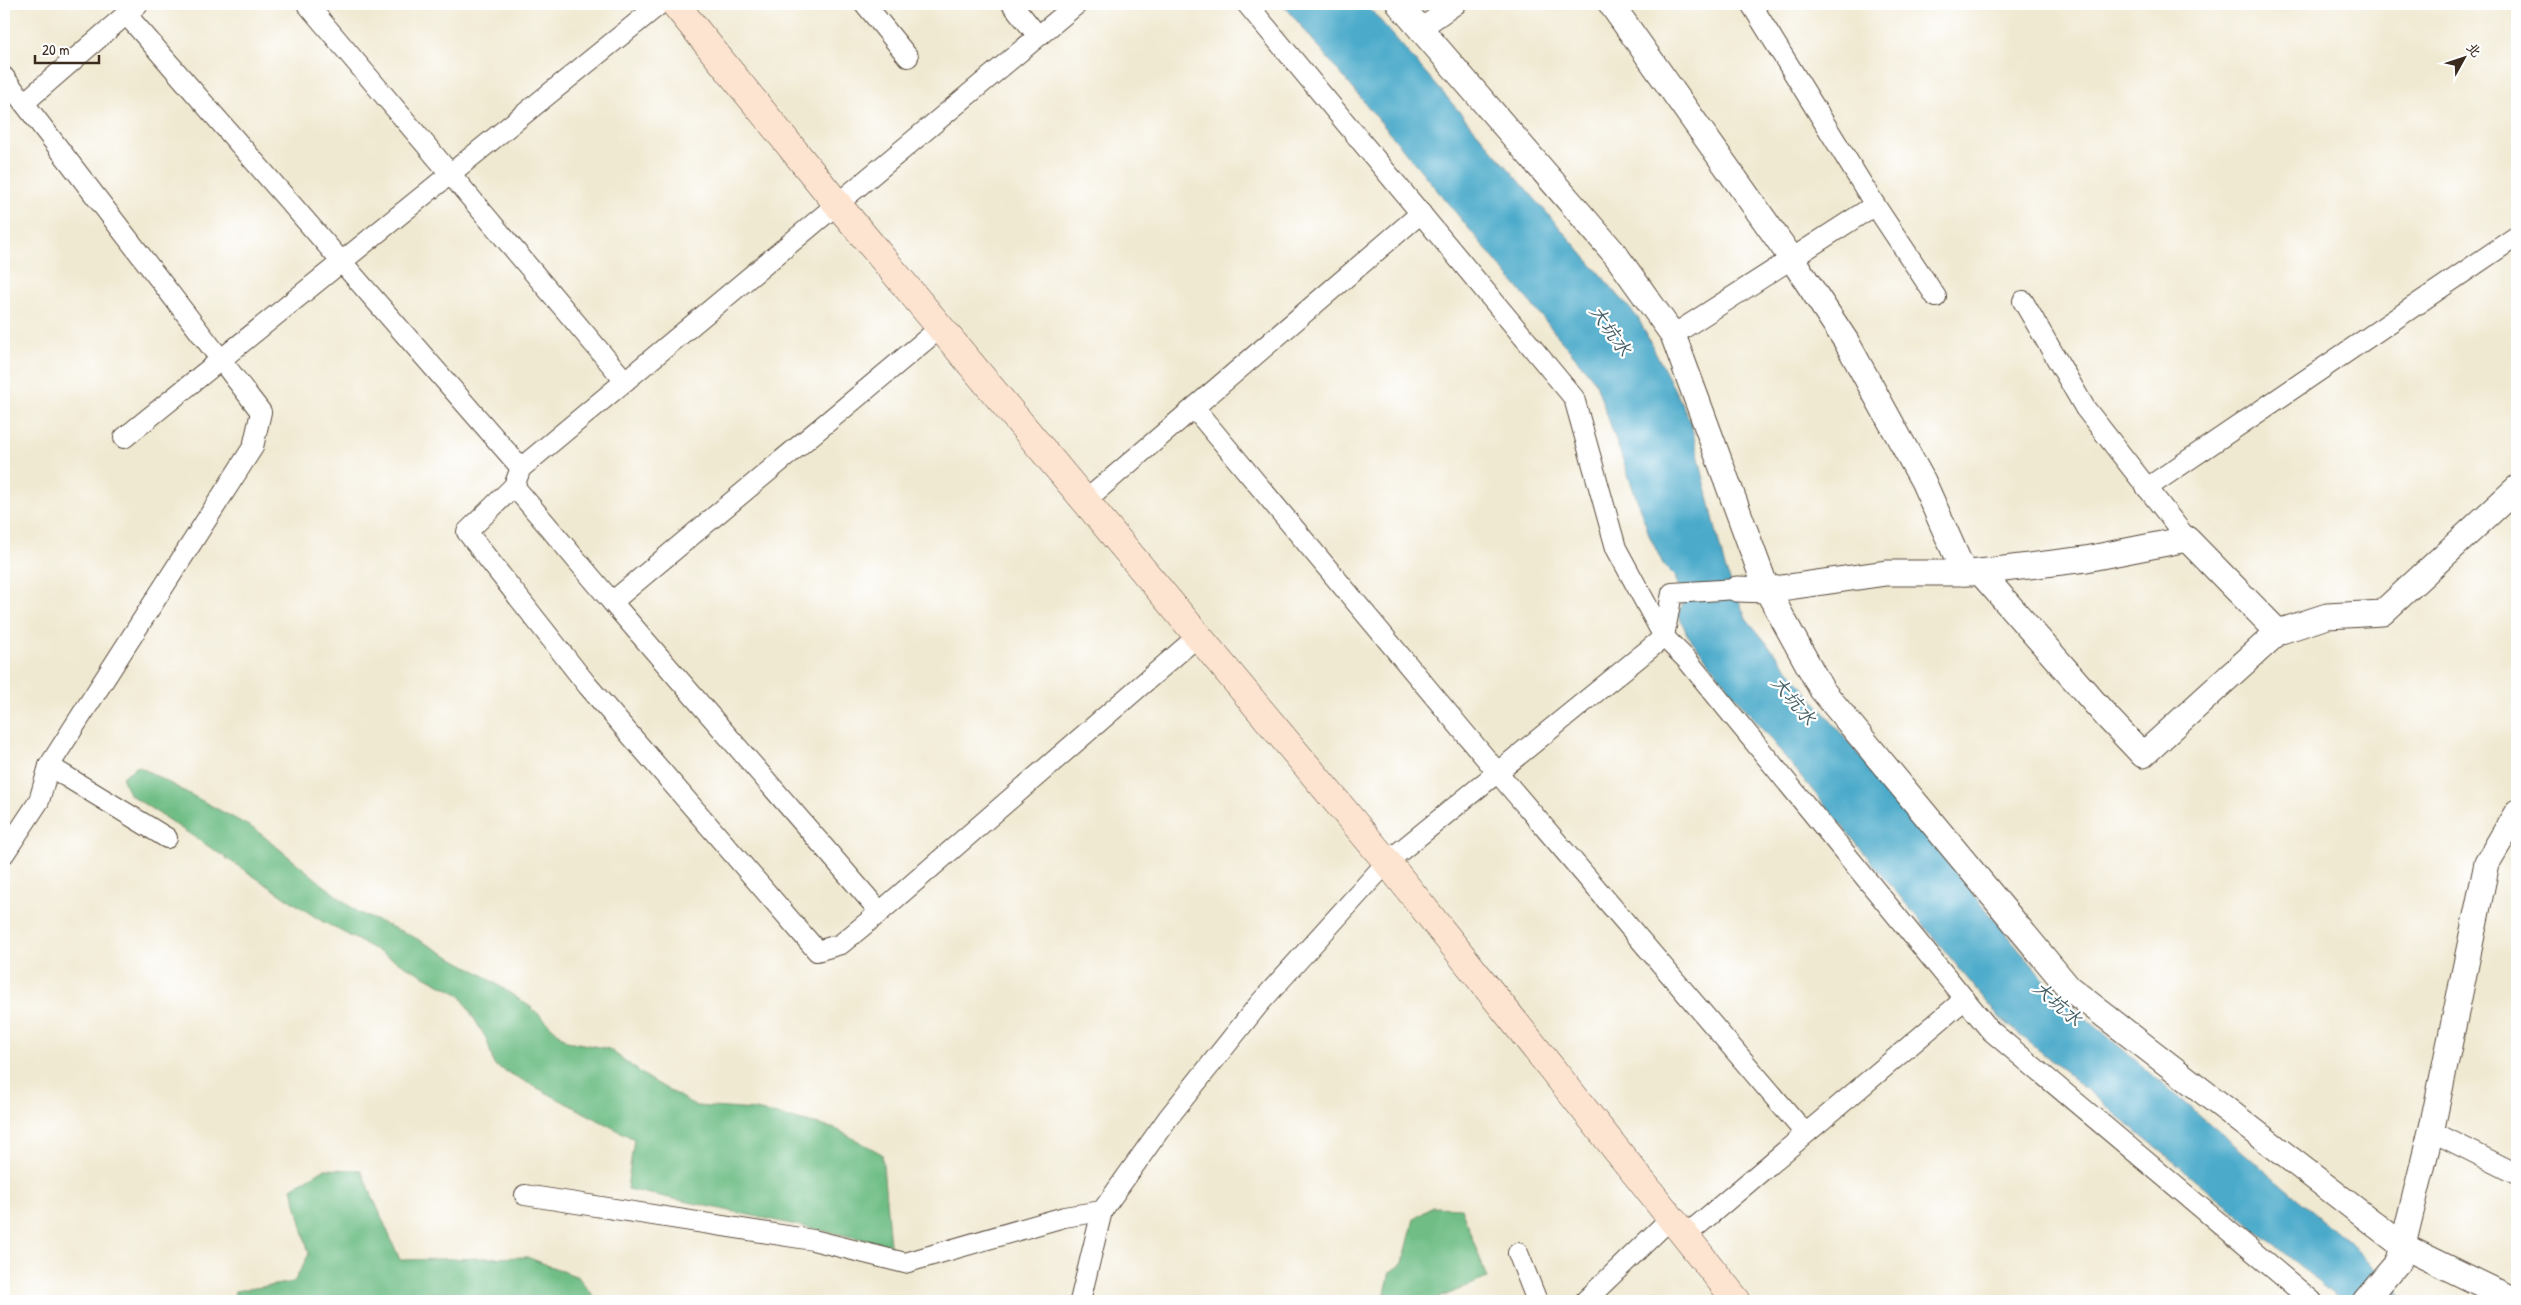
<svg xmlns="http://www.w3.org/2000/svg" width="2521" height="1305" font-family="'Patrick Hand','LXGW WenKai TC',sans-serif">
	<rect width="100%" height="100%" fill="#fff"/>
	<filter id="ink" filterUnits="userSpaceOnUse"><feTurbulence type="fractalNoise" baseFrequency=".02" numOctaves="2"/><feDisplacementMap in="SourceGraphic" scale="10" xChannelSelector="R" yChannelSelector="G"/><feConvolveMatrix kernelMatrix="1 2 1 2 8 2 1 2 1" color-interpolation-filters="sRGB"/></filter>
	<filter id="wash" filterUnits="userSpaceOnUse"><feTurbulence type="fractalNoise" baseFrequency=".0096" numOctaves="4" result="noise"/><feDisplacementMap in="SourceGraphic" scale="20" xChannelSelector="R" yChannelSelector="G"/><feGaussianBlur stdDeviation="1.12" result="paint"/><feColorMatrix in="noise" values="0 0 0 0 0 0 0 0 0 0 0 0 0 0 0 0 0 1.4 0 .05"/><feComposite in="paint" operator="in"/></filter>
	<g filter="url(#wash)">
		<rect width="100%" height="100%" fill="#f0e9d1"/>
		<g fill="#70be86" stroke="#567452">
			<polygon points="138,766 256,830 357,912 410,935 480,973 532,1008 567,1041 609,1049 648,1078 696,1106 756,1110 836,1129 882,1154 890,1245 627,1189 634,1139 494,1065 487,1040 460,995 320,920 129,794 122,777"/>
			<polygon points="324,1169 361,1170 400,1260 527,1257 578,1277 598,1301 233,1301 235,1291 294,1282 309,1254 292,1188"/>
			<polygon points="1432,1207 1461,1208 1487,1278 1439,1298 1439,1301 1383,1301 1390,1272 1403,1263 1414,1219"/>
		</g>
		<polygon fill="#4baaca" stroke="#436a74" points="1283,4 1366,4 1638,318 1690,420 1725,568 1746,618 2052,989 2360,1252 2405,1301 2342,1301 2000,1018 1735,696 1687,634 1678,614 1683,603 1675,576 1663,564 1650,537 1595,381"/>
	</g>
	<g filter="url(#ink)">
		<g fill="none" stroke-linecap="round" stroke-linejoin="round">
			<defs>
				<g id="minor">
					<polyline points="307,4 625,381"/>
					<polyline points="865,4 908,57"/>
					<polyline points="1012,4 1038,36"/>
					<polyline points="1247,4 1574,398 1616,548 1664,637 1687,660 1990,1030 2312,1301"/>
					<polyline points="1751,4 1875,205 1936,297"/>
					<polyline points="126,14 521,468 1077,4"/>
					<polyline points="1420,29 1456,4"/>
					<polyline points="4,77 261,412 253,447 49,766 39,801 4,854"/>
					<polyline points="24,103 138,4"/>
					<polyline points="2023,301 2085,408 2187,539"/>
					<polyline points="1673,335 1875,205"/>
					<polyline points="1194,408 1498,773 1805,1133"/>
					<polyline points="124,438 660,4"/>
					<polyline points="519,473 514,486 612,602"/>
					<polyline points="514,486 467,532 588,686 817,951 841,944 880,912 1198,636"/>
					<polyline points="2147,488 2517,236"/>
					<polyline points="1085,501 1421,213"/>
					<polyline points="49,766 167,838"/>
					<polyline points="880,912 612,602 940,328"/>
					<polyline points="2431,1131 2517,1174"/>
					<polyline points="525,1195 813,1240 905,1263 1064,1217 1102,1211"/>
					<polyline points="1685,1236 1965,999"/>
					<polyline points="1518,1253 1537,1301"/>
					<polyline points="1080,1301 1102,1211 1168,1118 1259,1004 1387,862 1664,637 1672,593 1737,589"/>
					<polyline points="1585,1301 1671,1218"/>
				</g>
				<g id="tertiary">
					<polyline points="1399,4 1615,254 1673,335 1767,590 1822,690 2069,988 2403,1246 2516,1301"/>
					<polyline points="1611,4 1792,259 1846,341 1923,481 1964,573"/>
					<polyline points="1980,572 2108,718 2143,755 2278,632 2327,616 2382,613 2517,488"/>
					<polyline points="1737,589 1767,590 1886,573 1971,573 2086,559 2187,539 2278,632"/>
					<polyline points="2365,1301 2399,1261 2433,1123 2487,863 2517,812"/>
				</g>
				<polyline id="secondary" points="675,4 843,211 1387,862 1737,1301"/>
			</defs>
			<use href="#minor" stroke="#564739" stroke-width="22"/>
			<use href="#tertiary" stroke="#564739" stroke-width="27"/>
			<use href="#secondary" stroke="#564739" stroke-width="29"/>
			<use href="#minor" stroke="#fff" stroke-width="20"/>
			<use href="#tertiary" stroke="#fff" stroke-width="25"/>
			<use href="#secondary" stroke="#fde4d0" stroke-width="28"/>
		</g>
	</g>
	<g text-anchor="middle" dominant-baseline="central" stroke-width="4.5" stroke-linejoin="round" paint-order="stroke">
		<g font-size="19" font-style="italic" fill="#415d63" stroke="#fff">
			<text transform="translate(1611 330) rotate(55)">大坑水</text>
			<text transform="translate(1794 700) rotate(50)">大坑水</text>
			<text transform="translate(2058 1003) rotate(41)">大坑水</text>
		</g>
	</g>
	<rect width="2521" height="1305" fill="none" stroke="#fff" stroke-width="20"/>
	<g transform="translate(2464 58) rotate(50)" stroke="#ffffff" stroke-width="4" paint-order="stroke">
	<path d="M0-4L9 19L0 12L-9 19Z" fill="#3b2a1e"/>
	<text y="-8" font-size="14" font-weight="bold" text-anchor="middle" fill="#3b2a1e">北</text>
	</g>
	<path d="M35 55v8h64v-8" fill="none" stroke="#3b2a1e" stroke-width="2.5"/>
	<text x="42" y="55" font-size="15" fill="#3b2a1e" stroke="#ffffff" stroke-width="4" paint-order="stroke">20 m</text>
</svg>
